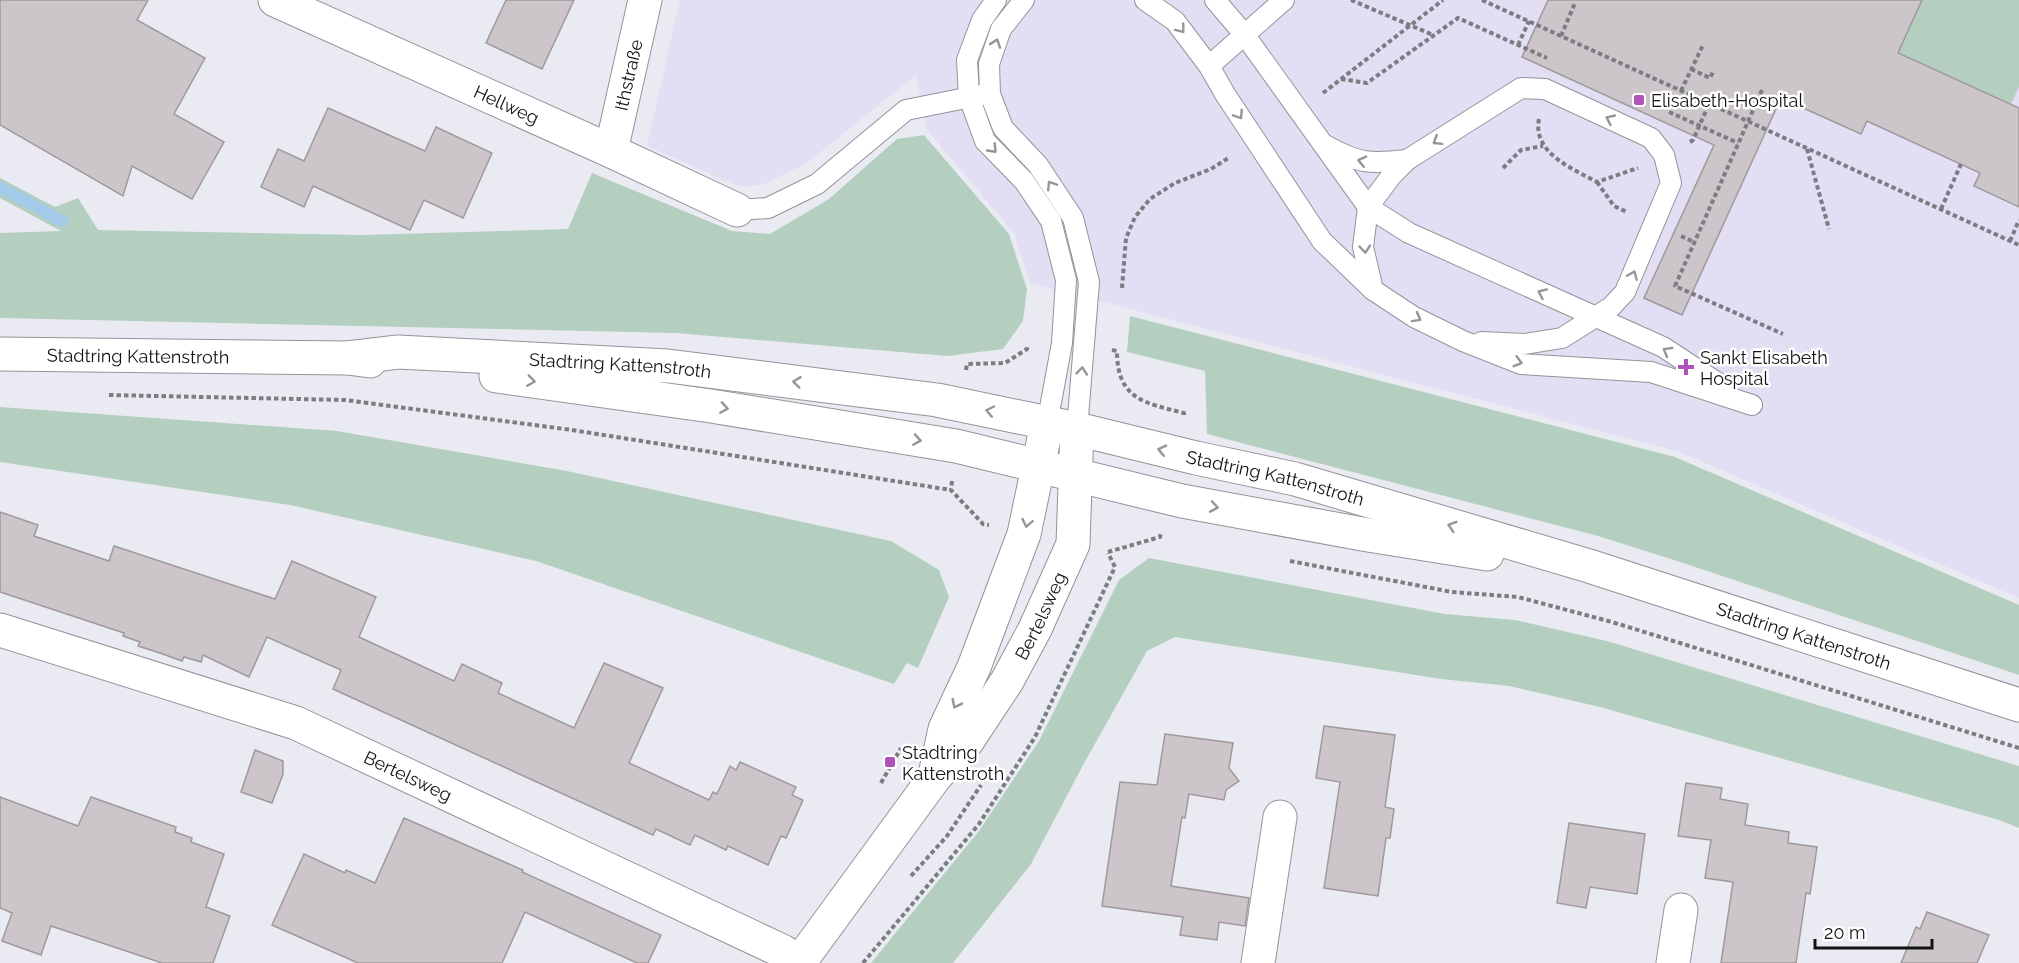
<svg xmlns="http://www.w3.org/2000/svg" width="2019" height="963" font-family="Raleway,sans-serif">
	<rect width="100%" height="100%" fill="#eaebf2"/>
	<polygon fill="#e2def4" points="680,0 2019,0 2019,598 1677,451 1030,283 1014,233 927,130 916,75 807,163 764,184 740,187 647,146"/>
	<g fill="#b4cfc0">
		<polygon points="1922,0 2019,0 2019,87 2011,104 1898,53"/>
		<polygon points="924,135 1009,234 1027,289 1023,321 1003,349 947,356 675,333 0,318 0,233 61,231 0,198 0,178 55,207 78,198 98,230 362,235 568,229 592,173 732,231 770,234 829,199 897,139"/>
		<polygon points="1130,316 1675,457 2019,605 2019,675 1677,561 1598,536 1207,434 1205,371 1127,352"/>
		<polygon points="0,407 337,431 567,471 891,541 939,570 949,597 918,668 907,663 894,684 536,561 290,505 0,462"/>
		<polygon points="1149,558 1445,614 1515,620 1607,641 2019,766 2019,828 1999,820 1600,707 1509,686 1441,679 1175,637 1147,651 1082,767 1031,864 953,963 871,963 979,831 1039,741 1119,580"/>
	</g>
	<g fill="none" stroke-linecap="round" stroke-linejoin="round">
		<polyline stroke="#a4cae9" stroke-width="12" points="0,187 62,221"/>
	</g>
	<g fill="#ccc6ca" stroke="#9f999c" stroke-width="1.5">
		<polygon points="0,0 148,0 137,20 205,58 174,114 224,142 192,199 132,166 123,196 0,125"/>
		<polygon points="506,0 574,0 542,69 486,43"/>
		<polygon points="1548,0 1922,0 1898,53 2019,108 2019,207 1974,186 1980,173 1867,121 1861,134 1781,98 1682,315 1644,298 1714,145 1522,57"/>
		<polygon points="328,108 425,151 436,127 492,153 463,218 424,200 410,230 313,186 304,207 261,187 278,149 304,161"/>
		<polygon points="0,512 38,525 34,536 109,561 114,546 275,599 292,561 376,597 359,637 454,681 462,664 502,683 498,693 574,728 604,663 663,688 629,763 709,800 713,792 717,794 730,766 736,770 740,762 796,787 792,795 803,800 786,838 781,836 768,865 728,846 726,850 695,835 690,845 656,829 653,835 333,689 341,670 267,637 249,677 203,655 201,662 184,657 182,661 160,653 138,646 140,642 123,636 124,633 0,592"/>
		<polygon points="1324,726 1395,735 1385,807 1394,809 1390,838 1386,838 1378,896 1324,888 1340,782 1316,778"/>
		<polygon points="1165,734 1233,743 1229,768 1239,781 1226,790 1224,800 1189,794 1185,818 1182,817 1171,886 1249,898 1245,926 1219,922 1217,940 1180,935 1183,917 1102,906 1120,782 1157,785"/>
		<polygon points="255,750 283,761 283,774 272,803 241,792"/>
		<polygon points="1686,783 1722,788 1720,799 1748,804 1745,825 1789,832 1788,843 1817,847 1810,894 1806,893 1796,963 1721,963 1733,882 1705,878 1711,840 1678,836"/>
		<polygon points="0,797 78,826 91,797 176,827 175,832 192,838 191,842 224,854 206,907 230,916 213,963 162,963 51,926 41,955 2,941 12,913 0,908"/>
		<polygon points="404,818 523,870 522,872 661,935 648,963 637,963 525,912 502,963 358,963 272,925 304,854 345,873 346,870 375,883"/>
		<polygon points="1569,823 1645,834 1637,894 1590,887 1586,908 1557,903"/>
		<polygon points="1927,912 1989,935 1977,963 1901,963 1916,927 1920,929"/>
	</g>
	<g fill="none" stroke-linecap="round" stroke-linejoin="round">
		<defs>
			<g id="service">
				<polyline points="996,0 982,20 967,60 969,97 985,141 1024,181 1051,221 1066,280 1062,343 1047,424"/>
				<polyline points="1024,0 1001,29 989,64 990,94 1003,128 1038,165 1073,218 1089,282 1077,429"/>
				<polyline points="1145,0 1175,21 1209,66 1225,94 1322,241 1373,290 1414,317 1463,341 1521,364 1651,372 1752,405"/>
				<polyline points="1215,0 1244,34 1368,207 1409,233 1663,347 1727,389"/>
				<polyline points="1209,66 1284,0"/>
				<path d="M1325,145C1359,164 1370,164 1407,160"/>
				<polyline points="737,210 768,208 817,184 906,110 981,95"/>
				<polyline points="1373,290 1363,247 1368,207 1392,175 1407,160 1521,88 1545,89 1651,138 1664,155 1671,183 1625,292 1611,307 1562,338 1525,344 1481,342"/>
			</g>
			<g id="minor">
				<path id="s1" d="M275,0L611,151L737,210"/>
				<path id="s2" d="M611,151L645,0"/>
				<path id="s3" d="M0,630L296,723L782,951L800,962"/>
				<polyline points="935,775 945,729 974,667 1024,534 1047,424"/>
				<path id="s4" d="M799,963L935,777L968,740L1007,681L1035,629L1073,544L1077,429"/>
				<polyline points="1258,963 1280,817"/>
				<polyline points="1673,963 1681,910"/>
			</g>
			<g id="secondary">
				<path id="s5" d="M0,354L348,358L370,361"/>
				<path id="s6" d="M348,358L398,352L668,366L937,400L1077,429L1196,458L1295,479L1589,566L2019,705"/>
				<polyline points="496,376 711,406 956,446 1182,501 1368,535 1487,554"/>
			</g>
		</defs>
		<use href="#service" stroke="#93949a" stroke-width="22"/>
		<use href="#minor" stroke="#93949a" stroke-width="35"/>
		<use href="#secondary" stroke="#93949a" stroke-width="35"/>
		<g stroke="#7c7d82" stroke-width="4" stroke-dasharray="4.5 3" stroke-linecap="butt">
			<polyline points="1351,0 1433,35"/>
			<polyline points="1482,0 2019,245"/>
			<polyline points="1561,36 1575,3"/>
			<polyline points="1518,45 1529,21"/>
			<polyline points="1691,69 1710,78 1713,72"/>
			<polyline points="1341,79 1367,83 1458,18 1547,58"/>
			<polyline points="1762,90 1675,286 1783,334"/>
			<polyline points="1681,91 1703,45"/>
			<polyline points="1323,93 1443,0"/>
			<polyline points="1669,112 1738,143"/>
			<path d="M1539,119C1532,153 1573,169 1597,182L1638,168"/>
			<polyline points="1690,142 1693,140 1709,104"/>
			<polyline points="1807,149 1829,229"/>
			<polyline points="1503,168 1521,150 1543,146"/>
			<polyline points="1597,182 1614,206 1627,212"/>
			<polyline points="1941,209 1961,164"/>
			<polyline points="1681,236 1694,242"/>
			<polyline points="2010,241 2019,220"/>
			<polyline points="1122,288 1126,238 1135,217 1150,199 1175,183 1211,169 1230,157"/>
			<path d="M1112,350L1117,351C1117,399 1144,403 1184,413V417"/>
			<polyline points="966,370 967,364 1005,363 1027,349 1028,345"/>
			<polyline points="109,395 345,400 572,430 951,490"/>
			<polyline points="952,481 951,490 983,524 989,525"/>
			<polyline points="1108,552 1160,537 1161,533"/>
			<polyline points="1290,561 1452,592 1518,597 1612,622 2019,748"/>
			<polyline points="881,783 901,748"/>
			<polyline points="911,876 947,836 981,785"/>
			<polyline points="863,963 979,824 1035,737 1115,567 1108,553"/>
		</g>
		<use href="#service" stroke="#fff" stroke-width="20"/>
		<use href="#minor" stroke="#fff" stroke-width="33"/>
		<use href="#secondary" stroke="#fff" stroke-width="33"/>
	</g>
	<defs><path id="oneway-chevron" d="M-2-3.5L2.5 0L-2 3.5" fill="none" stroke-width="1.6" stroke-linecap="round" stroke-linejoin="round" transform="scale(1.5)"/></defs>
	<g stroke="#949596">
		<use href="#oneway-chevron" transform="translate(1181 29) rotate(52)"/>
		<use href="#oneway-chevron" transform="translate(996 43) rotate(-71)"/>
		<use href="#oneway-chevron" transform="translate(1239 115) rotate(57)"/>
		<use href="#oneway-chevron" transform="translate(1610 119) rotate(-155)"/>
		<use href="#oneway-chevron" transform="translate(1437 141) rotate(148)"/>
		<use href="#oneway-chevron" transform="translate(993 149) rotate(46)"/>
		<use href="#oneway-chevron" transform="translate(1362 161) rotate(-167)"/>
		<use href="#oneway-chevron" transform="translate(1051 185) rotate(-123)"/>
		<use href="#oneway-chevron" transform="translate(1365 249) rotate(85)"/>
		<use href="#oneway-chevron" transform="translate(1633 275) rotate(-67)"/>
		<use href="#oneway-chevron" transform="translate(1542 293) rotate(-156)"/>
		<use href="#oneway-chevron" transform="translate(1417 318) rotate(29)"/>
		<use href="#oneway-chevron" transform="translate(1667 351) rotate(-150)"/>
		<use href="#oneway-chevron" transform="translate(1518 362) rotate(16)"/>
		<use href="#oneway-chevron" transform="translate(1082 371) rotate(-84)"/>
		<use href="#oneway-chevron" transform="translate(531 381) rotate(8)"/>
		<use href="#oneway-chevron" transform="translate(797 382) rotate(-173)"/>
		<use href="#oneway-chevron" transform="translate(724 408) rotate(9)"/>
		<use href="#oneway-chevron" transform="translate(990 411) rotate(-168)"/>
		<use href="#oneway-chevron" transform="translate(917 440) rotate(9)"/>
		<use href="#oneway-chevron" transform="translate(1162 450) rotate(-167)"/>
		<use href="#oneway-chevron" transform="translate(1214 507) rotate(10)"/>
		<use href="#oneway-chevron" transform="translate(1027 523) rotate(102)"/>
		<use href="#oneway-chevron" transform="translate(1452 526) rotate(-163)"/>
		<use href="#oneway-chevron" transform="translate(956 704) rotate(116)"/>
	</g>
	<g fill="#af52bc" stroke="#fff" stroke-width="2">
		<rect x="1633" y="94" width="12" height="12" rx="3"/>
		<path d="M1683 358h6v6h6v6h-6v6h-6v-6h-6v-6h6z"/>
		<rect x="884" y="756" width="12" height="12" rx="3"/>
	</g>
	<g text-anchor="middle" dominant-baseline="central" stroke-width="5" stroke-linejoin="round" paint-order="stroke">
		<g font-size="18" fill="#121315" stroke="#fff">
			<text stroke="none"><textPath href="#s2" startOffset="78">Ithstraße</textPath></text>
			<text stroke="none"><textPath href="#s1" startOffset="254">Hellweg</textPath></text>
			<text stroke="none"><textPath href="#s5" startOffset="138">Stadtring Kattenstroth</textPath></text>
			<text stroke="none"><textPath href="#s6" startOffset="273">Stadtring Kattenstroth</textPath></text>
			<text stroke="none"><textPath href="#s6" startOffset="939">Stadtring Kattenstroth</textPath></text>
			<text stroke="none"><textPath href="#s4" startOffset="424">Bertelsweg</textPath></text>
			<text stroke="none"><textPath href="#s6" startOffset="1491">Stadtring Kattenstroth</textPath></text>
			<text stroke="none"><textPath href="#s3" startOffset="434">Bertelsweg</textPath></text>
		</g>
		<g font-size="18" fill="#121315" stroke="#fff" text-anchor="start">
			<text x="1651" y="100">Elisabeth-Hospital</text>
			<text x="1700" y="357">Sankt Elisabeth<tspan x="1700" dy="21">Hospital</tspan></text>
			<text x="902" y="752">Stadtring<tspan x="902" dy="21">Kattenstroth</tspan></text>
		</g>
	</g>
	<path d="M1815 939v9h117v-9" fill="none" stroke="#121315" stroke-width="3"/>
	<text x="1824" y="939" font-size="18" fill="#121315" stroke="#ffffff" stroke-width="4.5" paint-order="stroke">20 m</text>
</svg>
